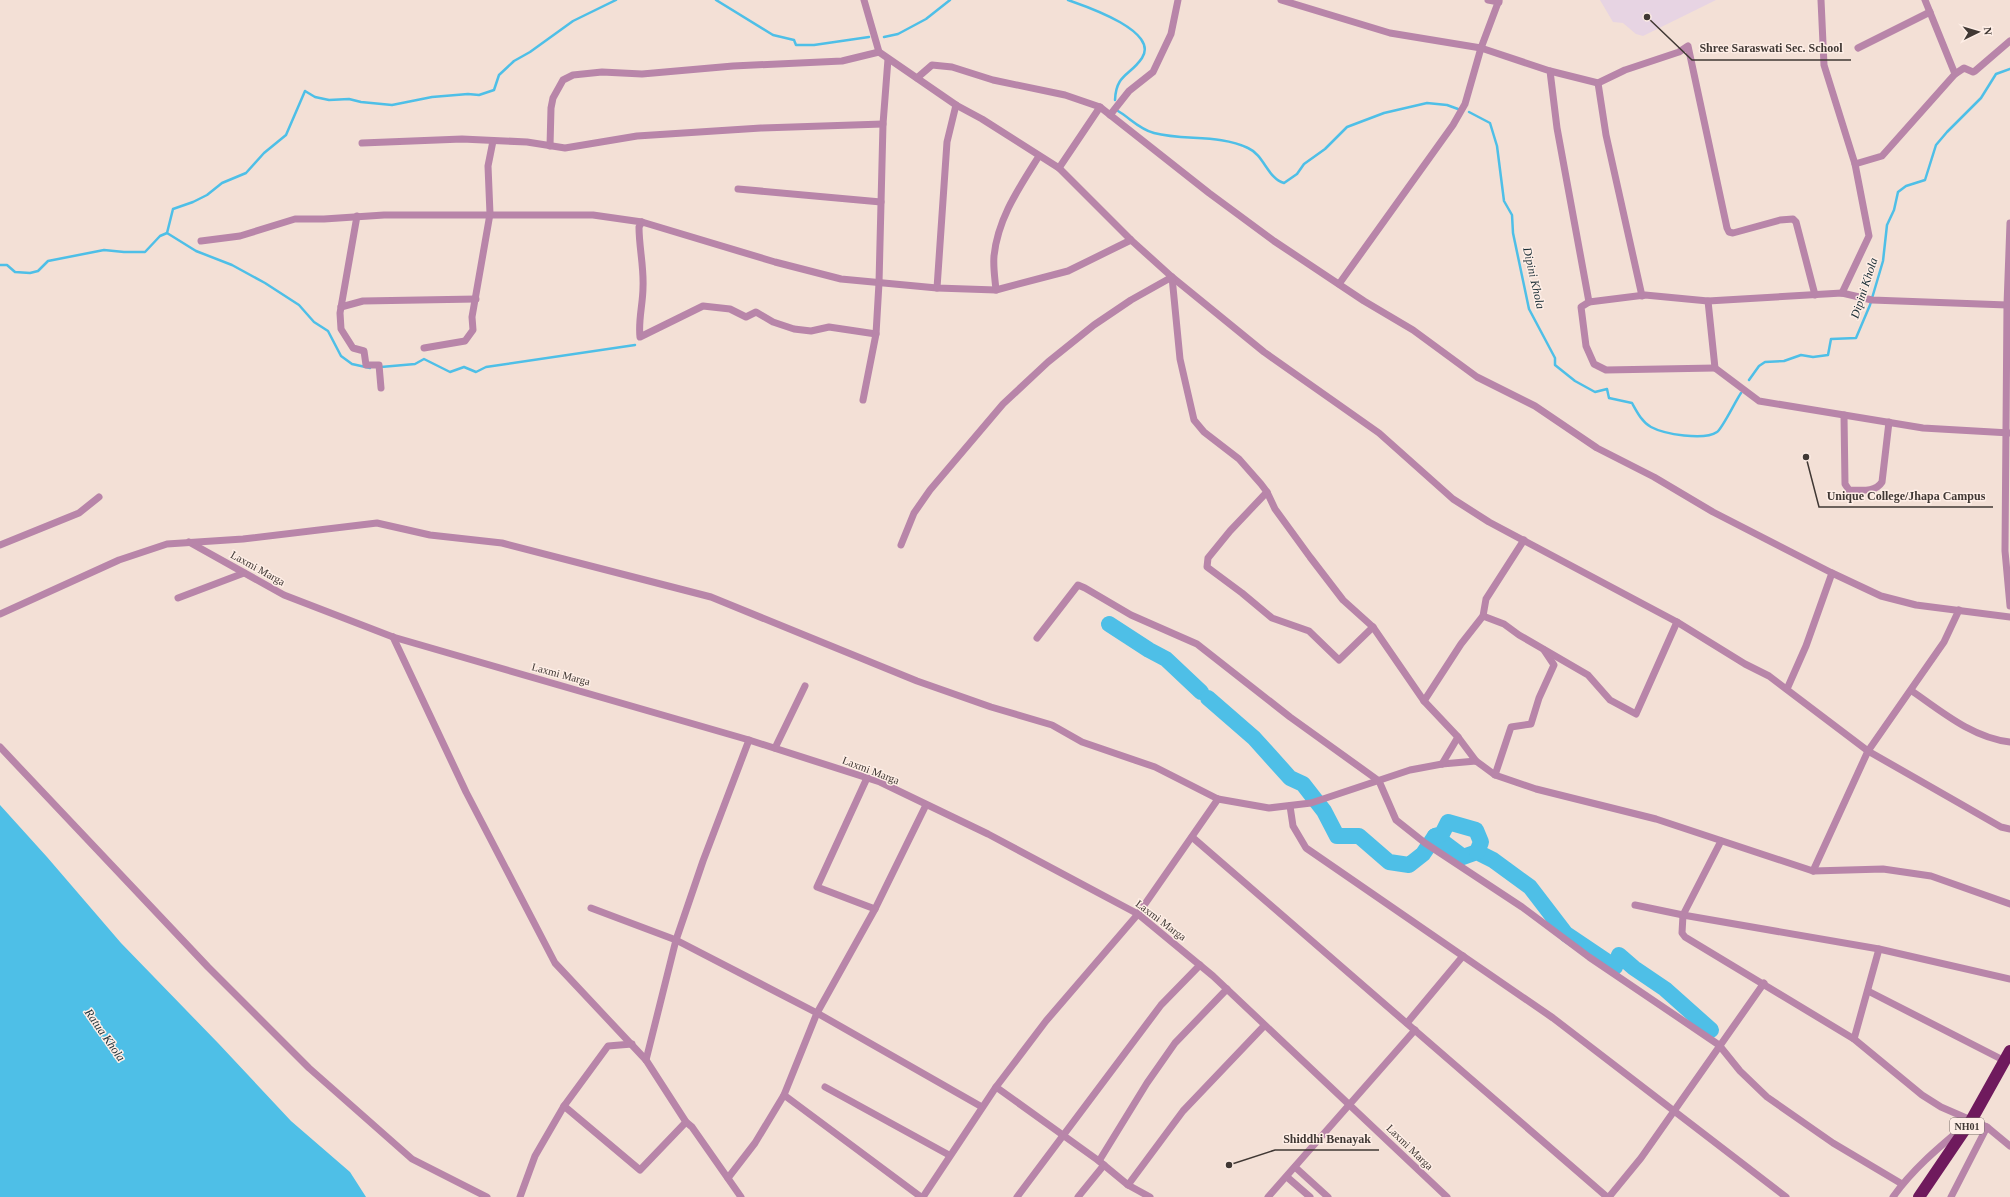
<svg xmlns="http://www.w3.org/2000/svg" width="2010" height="1197" font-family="'Times New Roman',serif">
	<rect width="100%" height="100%" fill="#f3e0d6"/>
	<polygon fill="#e7d4e3" points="1600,0 1716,0 1643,36 1636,34 1623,23 1613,22"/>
	<polygon fill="#4ebfe7" points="0,805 47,857 121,943 218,1043 291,1121 350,1172 366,1197 0,1197"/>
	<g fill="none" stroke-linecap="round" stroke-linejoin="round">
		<g stroke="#4ebfe7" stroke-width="2.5">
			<polyline points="716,0 773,35 794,40 796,45 814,45 869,37"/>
			<path d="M1068,0C1085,6 1160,31 1142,58C1130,76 1116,74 1115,100"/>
			<polyline points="884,37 898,34 926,19 950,0"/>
			<path d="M1118,111C1130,118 1139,129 1154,133C1184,141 1219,134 1248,148C1264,155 1268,179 1284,183L1297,174L1304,164L1325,149L1347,127L1384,113L1427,103L1447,105L1458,109"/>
			<path d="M1469,112L1490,123L1497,146L1504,201L1512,215L1513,233L1529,309L1555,358V365L1575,381L1595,392L1607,389L1609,398L1632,403C1637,412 1642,422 1651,427C1664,434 1704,441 1717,432C1722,429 1736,400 1741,393"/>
			<polyline points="167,233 196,251 232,265 265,283 299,305 314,322 328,331 341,356 352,364 370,368"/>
			<polyline points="0,265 7,265 15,272 30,273 38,271 48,261 104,250 124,252 145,252 160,236 167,233 173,209 193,202 207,195 222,183 246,173 264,153 286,135 305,91 315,97 329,100 349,99 361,102 392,105 432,97 468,94 479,95 494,90 499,75 514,61 530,52 573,21 616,0"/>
			<polyline points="381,367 415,364 424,359 450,372 464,367 476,372 486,367 635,345"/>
			<polyline points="1749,380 1759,366 1765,362 1784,361 1801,355 1813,357 1828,355 1831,339 1856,338 1870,305 1883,261 1887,225 1894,210 1898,192 1906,186 1925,180 1936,145 1947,132 1981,98 1996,74 2010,69"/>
		</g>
		<g stroke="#4ebfe7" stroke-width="16">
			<polyline points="1109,624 1149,650 1166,659 1201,692"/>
			<polyline points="1208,698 1254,738 1290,778 1303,784 1324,811 1337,836 1359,836 1389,862 1409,865 1423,854 1435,836 1463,857 1477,852 1493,860 1530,887 1566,934 1615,967 1619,955 1634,968 1665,989 1711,1030"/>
			<polyline points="1435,836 1442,834 1448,822 1476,830 1481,842 1477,852"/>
		</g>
		<g stroke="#b885a9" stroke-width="7">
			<polyline points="864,0 879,52 956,105 982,119 1059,168 1131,240 1172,277 1264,352 1379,433 1453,499 1489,522 1677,622 1745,664 1769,676 1868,751 2001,827 2010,829"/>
			<polyline points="1281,0 1390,33 1481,48 1550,71 1557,128 1589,302 1645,295 1708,301 1842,293 1872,300 2007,305"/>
			<polyline points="1488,0 1499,2"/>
			<polyline points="1821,0 1824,65 1855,164 1868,231 1869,236 1842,293"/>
			<polyline points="1925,0 1955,74 1964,68 1973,72 1975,71 2010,41"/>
			<polyline points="1858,48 1930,12"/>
			<polyline points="1550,71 1598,83 1625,70 1679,52 1688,46 1727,228 1729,232 1733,233 1780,220 1793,219 1796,222 1815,295"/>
			<polyline points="917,78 932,65 952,67 993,80 1065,95 1100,107 1209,193 1274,241 1364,301 1413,330 1477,377 1535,406 1597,448 1654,477 1713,512 1832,573 1806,646 1787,689"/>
			<polyline points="1598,83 1606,135 1642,296"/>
			<polyline points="1110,115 1129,91 1153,72 1171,34 1178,0"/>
			<polyline points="362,143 462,139 527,142 565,148 637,136 761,128 883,124"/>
			<polyline points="550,146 551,108 553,98 563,80 573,75 602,72 642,74 733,66 842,61 879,52"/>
			<polyline points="1855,164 1882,156 1955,74"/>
			<polyline points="1059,168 1100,107"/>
			<polyline points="738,189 881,202"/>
			<polyline points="357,216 340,313 341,329 353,348 364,351 366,365 379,365 381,388"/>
			<path d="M642,222L639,227C639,247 644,267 643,287C643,304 638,320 640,337L703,306L730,309L746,317L756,312L773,322L794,329L811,331L829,327L876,334"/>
			<polyline points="2010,223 2007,305 2005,551 2010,606"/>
			<polyline points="201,241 240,236 295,219 324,219 384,215 593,215 642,222 775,262 841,279 937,288 996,290 1068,271 1131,240"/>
			<polyline points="1339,284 1453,125 1465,104 1481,48 1499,0"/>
			<polyline points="937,288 947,142 956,105"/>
			<path d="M996,290C995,279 993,267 994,256C998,218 1019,188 1039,156"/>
			<polyline points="1708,301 1715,368 1759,401 1923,428 2010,433"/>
			<polyline points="1589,302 1581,307 1586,346 1594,364 1606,370 1715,368"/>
			<polyline points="341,307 363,301 476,299"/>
			<polyline points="424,348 465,341 473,330 472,317 490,214 488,166 493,141"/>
			<polyline points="863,400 876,334 879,283 883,124 888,59"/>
			<path d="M1844,415L1845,484L1849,490C1860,490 1875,493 1882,482L1889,422"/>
			<polyline points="1267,492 1230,531 1208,558 1207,567 1242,593 1272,618 1309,631 1339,660 1373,627"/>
			<polyline points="189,542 284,595 393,637 749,740 880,782 988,834 1138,914 1213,976 1447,1197"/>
			<polyline points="0,545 79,513 99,497"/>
			<polyline points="901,545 914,513 930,490 1003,404 1048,362 1094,325 1131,300 1172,277 1180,359 1194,420 1204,432 1239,459 1261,484 1267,492 1275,509 1310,557 1343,600 1373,627 1424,701 1458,737 1476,761"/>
			<polyline points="1832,573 1881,596 1916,605 2010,617"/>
			<polyline points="178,598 244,573"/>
			<polyline points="0,614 119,560 167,544 243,539 377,523 430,535 502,543 711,597 917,681 991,707 1052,725 1082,742 1155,767 1218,799 1269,808 1311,803 1410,770 1442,764 1476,761 1495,775 1536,789 1656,819 1813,871 1883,869 1931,876 2010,904"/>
			<polyline points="1483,616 1504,624 1519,635 1588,675 1610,700 1636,714 1677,622"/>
			<polyline points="393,637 466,792 555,963 646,1060 686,1122 692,1127 741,1197"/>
			<polyline points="1037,638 1078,585 1085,588 1131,615 1197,644 1290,717 1379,781 1396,820 1425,843 1522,907 1589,957 1719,1045 1740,1071 1767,1097 1833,1143 1902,1184"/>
			<path d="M1912,691C1942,712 1973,738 2010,742"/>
			<polyline points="1424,701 1461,644 1483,616 1486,599 1524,540"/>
			<polyline points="0,747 208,967 309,1068 412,1159 487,1197"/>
			<polyline points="775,748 805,686"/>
			<polyline points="1442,764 1458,737"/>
			<polyline points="1495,775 1511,727 1531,724 1539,698 1554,665 1544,650"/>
			<polyline points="867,778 817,887 875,909 926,805"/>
			<polyline points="1290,806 1293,826 1306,848 1553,1018 1786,1197"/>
			<polyline points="1192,837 1607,1197"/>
			<polyline points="1721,841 1683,915 1682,933 1685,937 1854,1039 1922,1095 1941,1107 1987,1127 2010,1146"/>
			<polyline points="1813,871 1868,751 1944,642 1959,610"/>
			<polyline points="1635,905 1683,915 1879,949 2010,979"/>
			<polyline points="591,908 676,940 817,1013 982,1107"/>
			<polyline points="1868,991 2005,1061"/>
			<polyline points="1407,1023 1463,956"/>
			<polyline points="1854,1039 1879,949"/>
			<polyline points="646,1060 676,940 703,861 749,740"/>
			<polyline points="825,1087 949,1155"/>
			<polyline points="996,1087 1099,1161 1128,1185 1150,1197"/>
			<polyline points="784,1095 921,1197"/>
			<polyline points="564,1106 640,1170 686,1122"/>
			<polyline points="1099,1161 1147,1083 1175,1043 1227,989"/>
			<polyline points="1295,1167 1328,1197"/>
			<polyline points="1287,1177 1310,1197"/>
			<polyline points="728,1178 755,1143 784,1095 817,1013 875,909"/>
			<polyline points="1128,1185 1183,1111 1264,1026"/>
			<polyline points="520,1197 535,1156 564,1106 608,1046 632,1044"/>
			<polyline points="923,1197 996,1087 1046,1021 1138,914 1218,799"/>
			<polyline points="1017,1197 1161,1005 1200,965"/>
			<polyline points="1078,1197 1104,1165"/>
			<polyline points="1268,1197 1415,1030"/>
			<polyline points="1609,1197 1641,1158 1764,983"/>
			<path d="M1893,1197C1912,1170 1937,1149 1962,1128"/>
			<polyline points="1951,1197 1987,1127"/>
		</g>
		<polyline stroke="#6f1a5d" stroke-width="12" points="1919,1197 1972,1119 2010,1051"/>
	</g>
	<g text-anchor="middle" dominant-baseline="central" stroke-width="3" stroke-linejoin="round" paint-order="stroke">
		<rect fill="#feeee6" stroke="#796f69" stroke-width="1" x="1950" y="1118" width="34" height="16" rx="3"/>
		<g font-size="10" font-weight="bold" fill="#403834">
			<text x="1967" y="1126">NH01</text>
		</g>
		<g font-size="11" fill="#403834" stroke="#feeee6">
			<text transform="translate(258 568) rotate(29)">Laxmi Marga</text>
			<text transform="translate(561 674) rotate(15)">Laxmi Marga</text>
			<text transform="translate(871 770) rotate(21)">Laxmi Marga</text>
			<text transform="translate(1161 920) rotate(37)">Laxmi Marga</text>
			<text transform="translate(1410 1147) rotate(44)">Laxmi Marga</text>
		</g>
		<g font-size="12" font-style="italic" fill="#1b2f37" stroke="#feeee6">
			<text transform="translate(1534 278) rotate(77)">Dipini Khola</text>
			<text transform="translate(1864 288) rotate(-72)">Dipini Khola</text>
			<text transform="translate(105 1035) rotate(55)">Ratua Khola</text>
		</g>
	</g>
	<path fill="none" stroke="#403834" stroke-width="1.5" d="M1647 17L1692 60H1851M1806 457L1819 507H1993M1229 1165L1275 1150H1379"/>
	<g fill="#403834" stroke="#feeee6" stroke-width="1.5">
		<circle cx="1647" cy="17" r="4"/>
		<circle cx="1806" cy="457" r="4"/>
		<circle cx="1229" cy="1165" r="4"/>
	</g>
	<g font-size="12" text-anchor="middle" font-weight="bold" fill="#403834" stroke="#feeee6" stroke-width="3" stroke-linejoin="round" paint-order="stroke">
		<text x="1771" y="52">Shree Saraswati Sec. School</text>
		<text x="1906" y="500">Unique College/Jhapa Campus</text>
		<text x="1327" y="1143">Shiddhi Benayak</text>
	</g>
	<g transform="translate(1978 32) rotate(85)" stroke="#feeee6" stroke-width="3" paint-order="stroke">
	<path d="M0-3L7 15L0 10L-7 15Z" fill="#403834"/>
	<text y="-6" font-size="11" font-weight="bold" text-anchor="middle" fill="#403834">N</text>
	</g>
</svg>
